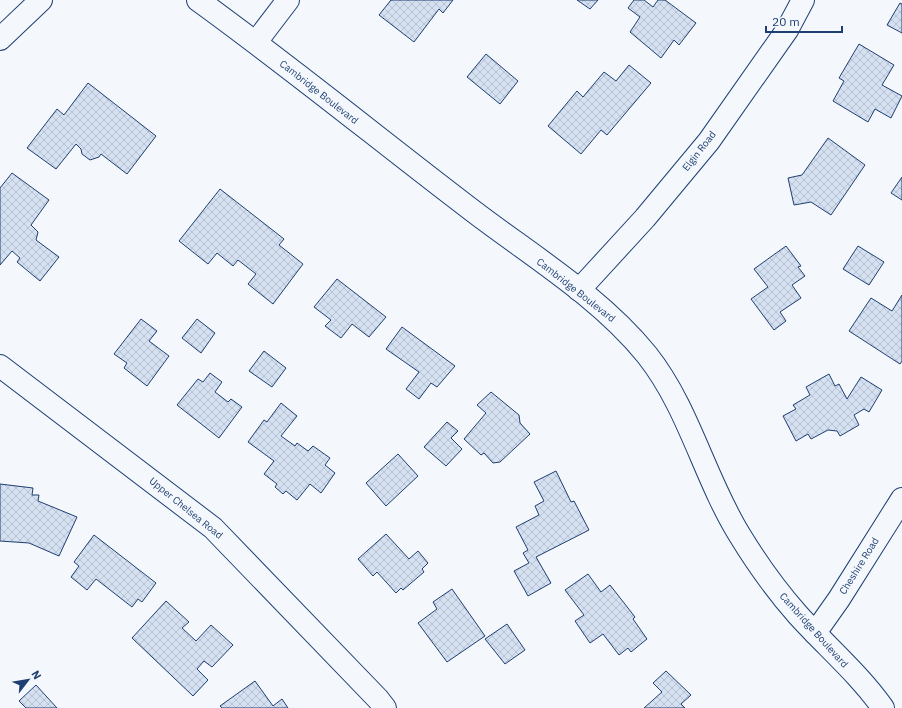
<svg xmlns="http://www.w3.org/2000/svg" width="902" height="708" font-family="'IBM Plex Sans',sans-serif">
	<defs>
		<pattern id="building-cross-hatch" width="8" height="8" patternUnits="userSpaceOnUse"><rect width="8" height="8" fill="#d5e0f0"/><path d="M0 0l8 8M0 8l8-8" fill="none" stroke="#b6c1d1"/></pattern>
	</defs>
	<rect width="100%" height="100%" fill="#f4f7fb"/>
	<g fill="url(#building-cross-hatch)" stroke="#1d3f73">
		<polygon points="391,0 453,0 443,13 439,9 414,42 379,15"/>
		<polygon points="577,0 598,0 590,9"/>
		<polygon points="634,0 644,0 653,7 658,0 665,0 696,23 679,45 674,40 661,58 630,32 640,17 628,8"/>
		<polygon points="900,3 902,4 902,33 887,25"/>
		<polygon points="859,44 894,65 882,85 902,96 891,118 875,109 868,122 833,101 844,81 839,78"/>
		<polygon points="486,54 518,81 500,104 467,77"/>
		<polygon points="629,65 651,83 607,135 601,130 581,154 548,126 577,91 583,97 604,72 616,81"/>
		<polygon points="88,83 156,136 127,174 101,154 99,157 90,160 82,154 81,149 76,144 56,169 27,148 57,109 64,115"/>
		<polygon points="828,138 865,165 831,215 811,202 794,205 788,178 802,175"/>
		<polygon points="12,173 49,200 31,225 38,232 36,240 59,257 40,281 17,262 20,258 12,251 0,265 0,188"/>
		<polygon points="902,177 902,200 891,193"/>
		<polygon points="220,189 284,239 279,245 303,264 273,304 248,284 256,274 238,260 233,266 217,253 208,264 179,241"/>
		<polygon points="786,246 801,266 798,267 805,276 792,285 801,298 780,312 786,321 774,330 751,299 768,287 754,269"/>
		<polygon points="858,246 884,262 869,285 843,269"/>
		<polygon points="337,279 386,317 369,337 352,324 341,338 325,326 331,320 314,307"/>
		<polygon points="902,295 902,361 900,364 849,331 871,298 892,311"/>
		<polygon points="141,319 157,331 149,341 169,356 147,386 124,368 127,363 114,354"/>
		<polygon points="197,319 215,333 201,353 182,338"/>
		<polygon points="402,327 455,366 437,387 431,383 419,399 406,389 419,372 386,349"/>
		<polygon points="264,351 286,368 272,387 249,371"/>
		<polygon points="210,373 222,382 215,392 228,402 231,399 242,407 219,438 177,405 198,379 203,382"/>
		<polygon points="829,374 835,386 839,384 847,399 861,377 882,390 869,412 864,409 854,415 859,425 840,436 837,431 828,430 811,439 808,434 796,441 783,416 796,409 793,405 810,395 806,387"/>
		<polygon points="491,392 519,415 520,423 530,434 500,462 493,463 484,453 481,455 464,439 486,413 477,405"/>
		<polygon points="281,403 297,416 281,436 295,446 297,443 308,451 313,446 330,458 325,465 335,473 321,493 310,484 297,500 286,491 283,494 275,487 277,484 264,474 274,461 248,442 264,420 267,422"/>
		<polygon points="447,422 458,431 451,438 462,449 446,466 424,447"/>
		<polygon points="398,454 418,476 386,506 366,483"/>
		<polygon points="556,471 571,502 574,501 589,530 536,557 551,583 528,596 514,571 529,563 523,553 528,550 516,527 539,515 535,506 544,501 534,482"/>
		<polygon points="0,484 33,488 32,495 39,495 38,501 77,517 59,556 29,543 0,541"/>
		<polygon points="386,534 409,559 418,551 428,563 422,569 424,572 403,590 401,588 396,593 377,572 373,576 358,559"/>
		<polygon points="94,535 156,583 142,602 138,599 132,607 96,579 87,590 71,577 79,566 74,562"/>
		<polygon points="588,574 601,592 610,585 635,617 633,619 647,639 631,652 628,648 619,655 603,634 590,643 575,621 584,615 565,590"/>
		<polygon points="452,589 485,636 447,662 418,623 437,609 433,602"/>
		<polygon points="166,601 189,622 182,628 196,641 211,625 233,645 212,667 204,661 197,669 208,680 193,696 132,638"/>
		<polygon points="507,624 525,650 505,664 485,639"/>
		<polygon points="666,671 691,695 681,704 685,708 644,708 662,692 653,683"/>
		<polygon points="255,681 273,706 282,699 288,708 222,708 220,706"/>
		<polygon points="36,685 57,708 26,708 19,701"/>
	</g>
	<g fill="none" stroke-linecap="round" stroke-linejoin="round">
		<defs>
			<g id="minor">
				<path d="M198,0C292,68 381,141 473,211C532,256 600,297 647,355C689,408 704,477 739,534C756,562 776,590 798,615C826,646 859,674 883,708"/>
				<polyline points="0,39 41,0"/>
				<polyline points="256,42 288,0"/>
				<polyline points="579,290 645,218 709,141 787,30 803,0"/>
				<polyline points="0,366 213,528 378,699 385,708"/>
				<polyline points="815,633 839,599 902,499"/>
			</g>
		</defs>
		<use href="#minor" stroke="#1d3f73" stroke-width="24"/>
		<use href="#minor" stroke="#f4f7fb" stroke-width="22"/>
	</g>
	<g text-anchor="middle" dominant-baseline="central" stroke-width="3" stroke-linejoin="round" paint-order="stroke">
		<g font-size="10" fill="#1d3f73" stroke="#f4f7fb">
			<text transform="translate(319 92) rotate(38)">Cambridge Boulevard</text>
			<text transform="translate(699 151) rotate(-52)">Elgin Road</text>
			<text transform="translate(576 290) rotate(38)">Cambridge Boulevard</text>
			<text transform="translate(186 508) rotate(39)">Upper Chelsea Road</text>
			<text transform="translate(859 566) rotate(-58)">Cheshire Road</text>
			<text transform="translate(814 630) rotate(48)">Cambridge Boulevard</text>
		</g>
	</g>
	<g transform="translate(28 680) rotate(59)" stroke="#f4f7fb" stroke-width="3" paint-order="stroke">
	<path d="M0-3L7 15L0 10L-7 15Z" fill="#1d3f73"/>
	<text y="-6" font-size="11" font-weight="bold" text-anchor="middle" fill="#1d3f73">N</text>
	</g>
	<path d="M766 26v6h76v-6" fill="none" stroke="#1d3f73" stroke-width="2"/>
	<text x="772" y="26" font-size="12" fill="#1d3f73" stroke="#f4f7fb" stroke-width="3" paint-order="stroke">20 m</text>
</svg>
